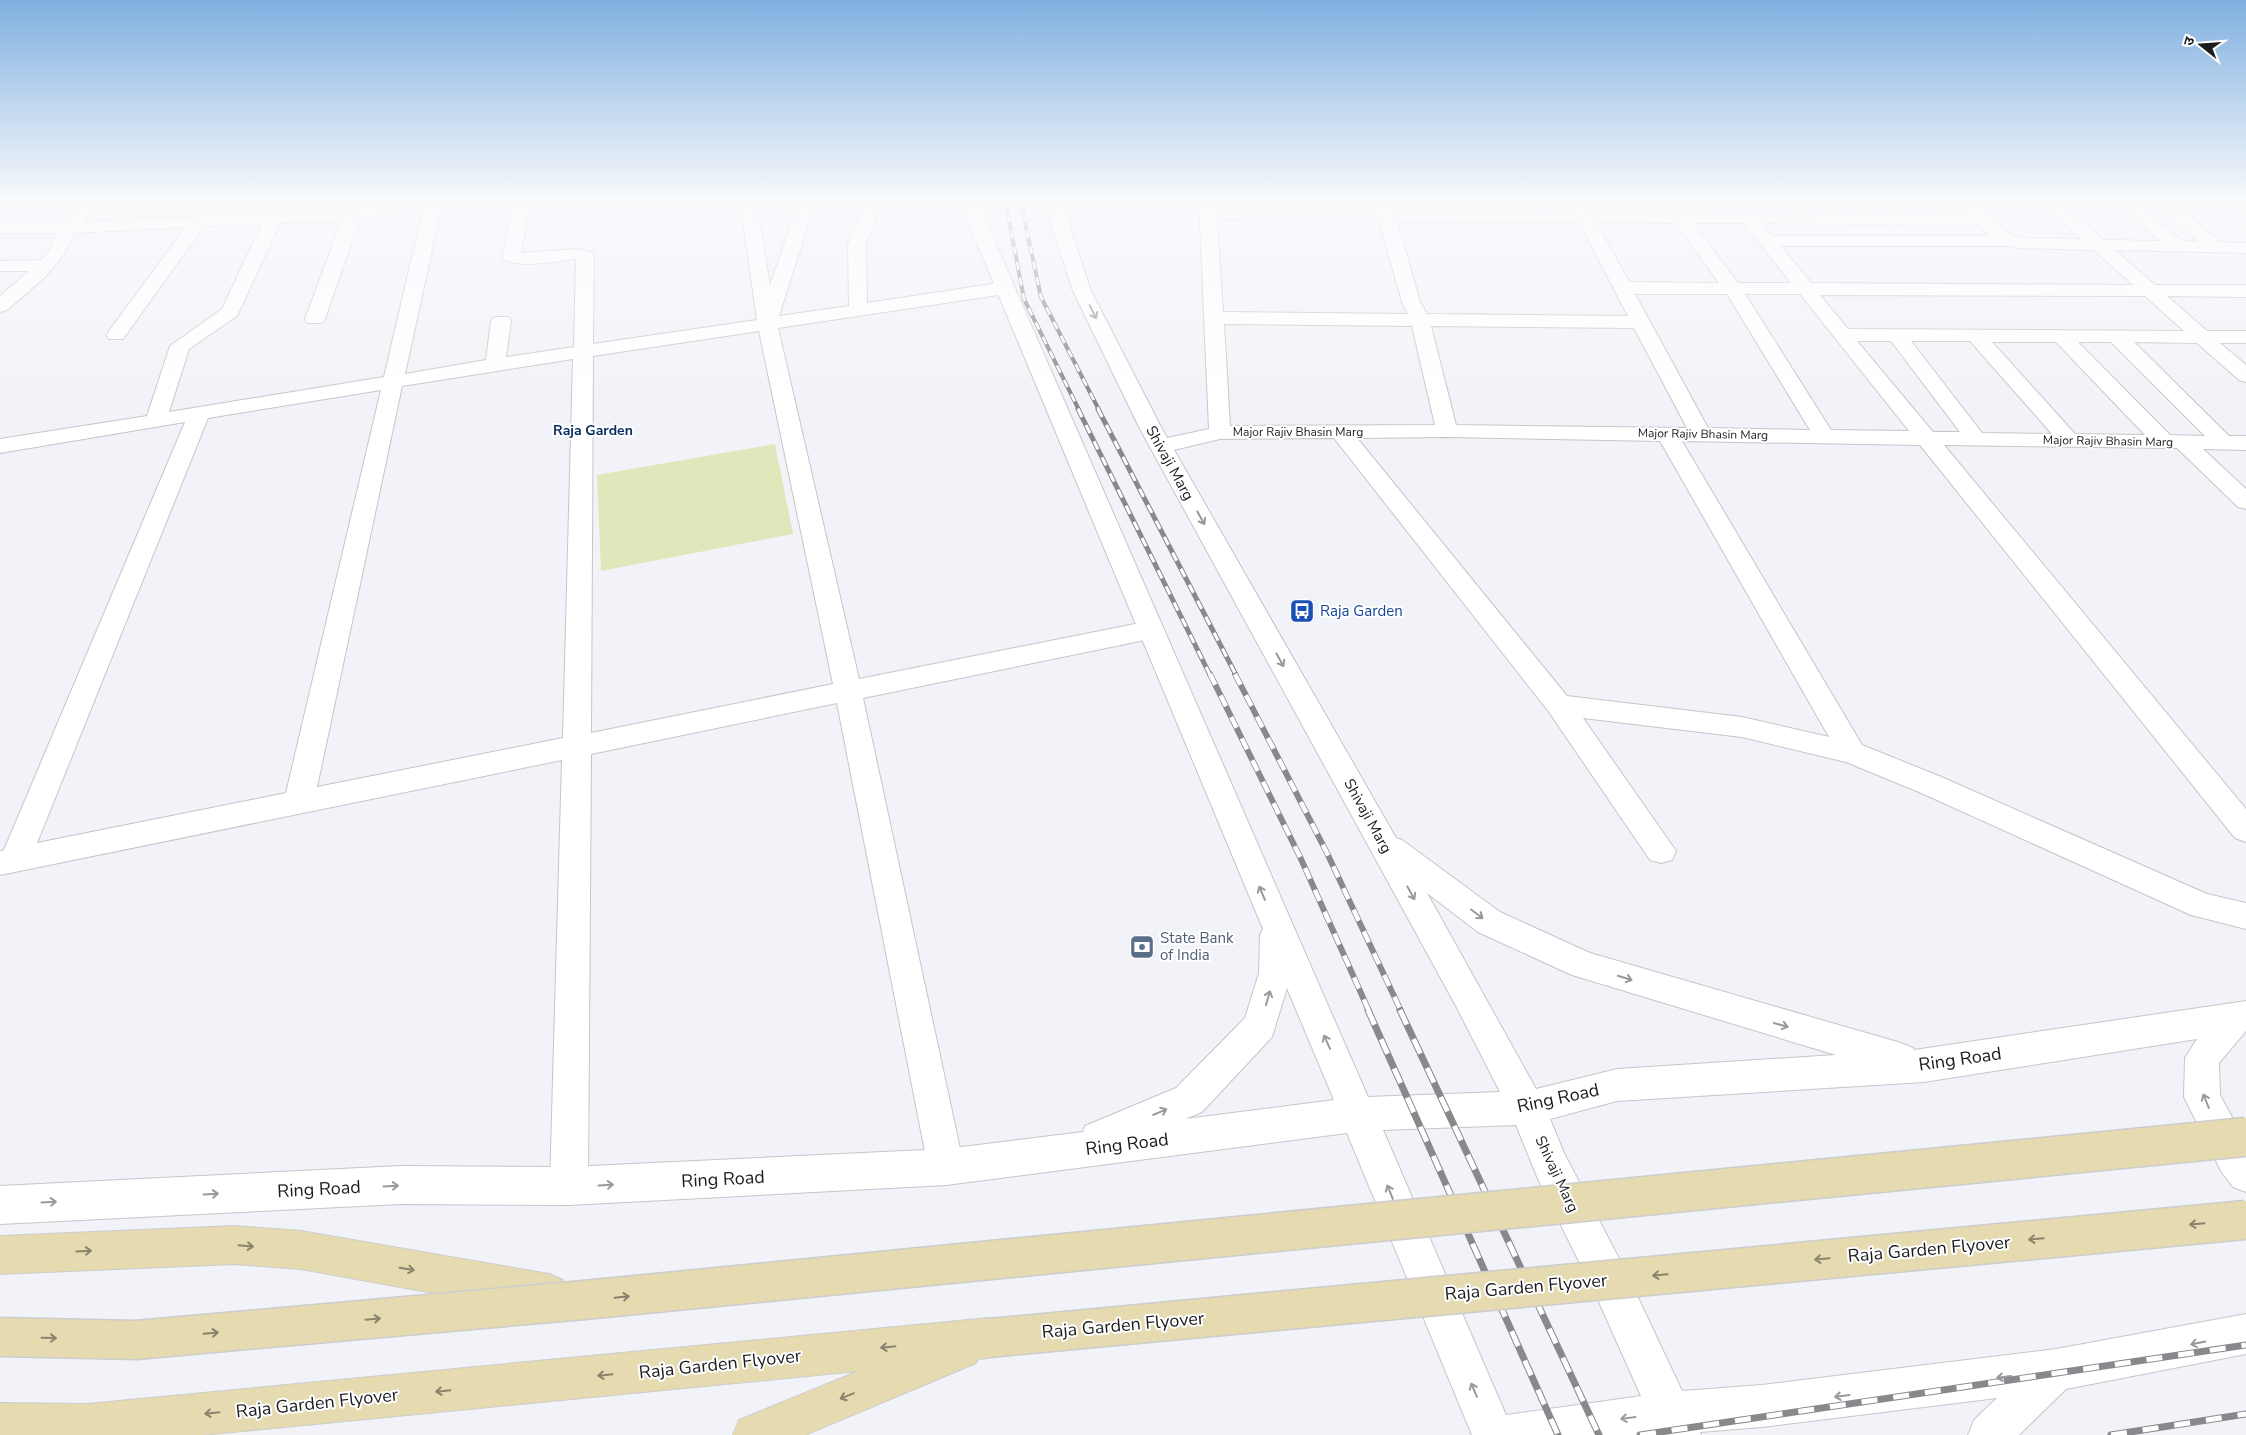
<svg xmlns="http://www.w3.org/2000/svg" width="2246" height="1435" font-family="'Nunito Sans','Noto Sans Devanagari',sans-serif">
	<rect width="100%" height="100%" fill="#f1f3f8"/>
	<g fill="#dfe8bb">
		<polygon points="108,199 437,199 251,213 91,213"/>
		<polygon points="775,444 793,534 601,571 597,475"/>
	</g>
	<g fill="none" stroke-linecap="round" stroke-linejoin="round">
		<defs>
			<g id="street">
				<path d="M88,199H106L83,222L353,209L428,199H479L471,204L441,208L405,374L486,360L491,321L494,317H508L511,321L506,357L574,347L576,259C560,261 511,270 502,257L515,199H531L521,253L578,249L591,252L594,256L593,344L757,320L740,199H756L770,285L800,199H816L779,316L849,306L848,245L866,199H883L866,245L867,303L1005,282L1012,284L1014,288L1012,292L1005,294L778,328L859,679L1150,621L1159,624L1163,630L1159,636L1150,639L863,698L964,1167L959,1180L946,1185L933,1180L928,1167L837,703L591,754L588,1186L582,1199L569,1205L556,1199L550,1186L562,760L0,875V851L4,850L185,422L0,453V439L147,416L170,346L222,309L262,224L204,226L123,339H109L106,335L186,227L73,233C63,267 33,287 7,310L0,312V296L29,271H0V261L42,260L50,250L56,233H0V223H62ZM423,210L384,377L169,412L189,349L237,316L280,223L342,220L305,319L308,323H322L325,319L360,218ZM759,331L833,684L591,733L593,356ZM573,359L563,738L317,787L402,386ZM381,390L286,793L37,843L208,418Z"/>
				<path d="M1199,199H1215L1216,209L1377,210L1374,199H1390L1394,210L1573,212L1569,203L1571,199H1583L1590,212L1968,215L1954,199H1972L2008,233L2021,238L2082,239L2039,199H2057L2103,240L2160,241L2113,199H2132L2182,241L2198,242L2152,199H2170L2220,242L2246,243V253L2115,250L2155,285H2246V297L2167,296L2207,331H2246V343H2220L2246,365V382L2239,380L2197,343L2134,342L2229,436H2246V450L2203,449L2246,489V509L2238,507L2177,448L1944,445L2246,809V842L2235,838L1920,445L1682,441L1862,745L1939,776L2207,894L2246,903V929L2191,915L1919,792L1846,762L1742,737L1583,718L1676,851L1672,860L1661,863L1650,860L1549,712L1334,438L1220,439L1161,453L1153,451L1150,446L1153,441L1209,429ZM1217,219L1379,220L1402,302L1408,314L1223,312ZM1397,221L1579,222L1628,316L1427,314L1420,302ZM1596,222L1676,223L1719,283L1629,282ZM1693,223H1744L1791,283H1738ZM1762,223L1978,225L1990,236H1772ZM1781,246H2011L2019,248L2094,250L2133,285L1811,283ZM1635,294H1727L1810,430L1708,428ZM1745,294H1800L1909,431L1831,430ZM1820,295L2145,296L2184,331L1848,329ZM1224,324L1412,326L1435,425L1230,426ZM1431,326L1634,328L1687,428L1456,425ZM1857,341H1891L1960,432H1933ZM1911,341H1970L2052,434L1982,433ZM1992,342H2056L2145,435L2075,434ZM2078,342H2111L2205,436L2170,435ZM1447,437L1660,441L1829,737L1742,717L1567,696L1357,438Z"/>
				<polygon points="2229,199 2246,199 2246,211 2240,210"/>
			</g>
			<path id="secondary" d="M970,199H986L984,217L1368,1097L1500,1092L1456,1006L1139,427L1073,291L1051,224L1049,199H1065L1069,224L1091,291L1161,427L1396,838L1402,840L1500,912L1590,953L1901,1043L1913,1048L1914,1050L2246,1001V1031L2219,1063L2220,1095L2246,1143V1192L2233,1187L2221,1171L2184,1097L2185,1058L2197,1039L1924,1082L1617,1101L1550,1119L1564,1153L1626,1272L1682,1391L1762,1385L2056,1349L2246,1314V1354L2066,1389L2019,1435H1968L1974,1420L1997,1398L1762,1427L1700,1432L1701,1435H1472L1347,1133L946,1185L569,1205L401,1204L0,1224V1186L401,1166L569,1167L946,1149L1083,1132L1085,1126L1176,1088L1245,1018L1259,973L1260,935L1263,929L966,217ZM1427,893L1478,932L1572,975L1836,1055L1617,1069L1536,1089ZM1287,988L1334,1100L1185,1119L1202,1112L1272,1037ZM1516,1125L1538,1179L1598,1300L1641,1396L1506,1415L1383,1130Z"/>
			<g id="primary">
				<polygon points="234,1226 301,1231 549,1274 563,1280 569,1294 563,1308 549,1314 301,1269 234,1264 0,1274 0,1236"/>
				<polygon points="989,1318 1003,1324 1009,1338 1003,1352 989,1358 978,1359 976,1363 805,1435 733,1435 739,1420 859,1371 202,1435 0,1435 0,1403 87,1404"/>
			</g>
		</defs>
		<use href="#street" stroke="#c4c6ca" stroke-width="2"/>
		<use href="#secondary" stroke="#c4c6ca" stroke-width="2"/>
		<use href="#primary" stroke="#cdcdce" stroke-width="2"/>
		<use href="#street" fill="#fff" fill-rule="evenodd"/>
		<use href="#secondary" fill="#fff" fill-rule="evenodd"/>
		<use href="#primary" fill="#e5dab0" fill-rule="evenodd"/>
		<defs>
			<g id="rail-far3">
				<polyline points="1005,199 1024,299 1079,410"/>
				<polyline points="1020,199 1041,297 1099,410"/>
			</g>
			<g id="rail-far2">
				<polyline points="1078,409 1210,675"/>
				<polyline points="1098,409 1236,675"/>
			</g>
			<g id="rail-far1">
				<polyline points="1210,674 1301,859 1369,1011"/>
				<polyline points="1235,674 1327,853 1401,1011"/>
			</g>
			<g id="rail">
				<polyline points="1368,1010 1558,1435"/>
				<polyline points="1400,1010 1599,1435"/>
				<polyline points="1640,1435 2246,1345"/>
				<polyline points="2111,1435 2246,1414"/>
			</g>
		</defs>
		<use href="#rail-far3" stroke="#87898c" stroke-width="4"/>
		<use href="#rail-far2" stroke="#87898c" stroke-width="5"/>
		<use href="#rail-far1" stroke="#87898c" stroke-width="6"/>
		<use href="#rail" stroke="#87898c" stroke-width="7"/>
		<use href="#rail-far3" stroke="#fff" stroke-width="2.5" stroke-dasharray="8" stroke-linecap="butt"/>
		<use href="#rail-far2" stroke="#fff" stroke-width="3" stroke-dasharray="9" stroke-linecap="butt"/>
		<use href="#rail-far1" stroke="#fff" stroke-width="4.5" stroke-dasharray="12" stroke-linecap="butt"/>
		<use href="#rail" stroke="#fff" stroke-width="5" stroke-dasharray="16" stroke-linecap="butt"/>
		<defs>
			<g id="primary-bridge">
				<polyline points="0,1337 136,1340 584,1300 2246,1137"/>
				<polyline points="989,1338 2246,1220"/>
			</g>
		</defs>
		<use href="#primary-bridge" stroke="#cdcdce" stroke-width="41" stroke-linecap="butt"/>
		<use href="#primary-bridge" stroke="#e5dab0" stroke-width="38"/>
	</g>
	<defs><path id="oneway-shaft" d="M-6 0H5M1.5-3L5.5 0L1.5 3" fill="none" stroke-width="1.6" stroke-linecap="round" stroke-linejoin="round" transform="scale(1.25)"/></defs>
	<g stroke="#98999a">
		<use href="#oneway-shaft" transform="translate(1093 312) rotate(64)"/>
		<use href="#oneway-shaft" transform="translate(1201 518) rotate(61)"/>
		<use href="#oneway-shaft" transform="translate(1280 660) rotate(61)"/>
		<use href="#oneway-shaft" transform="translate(1262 893) rotate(-113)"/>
		<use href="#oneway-shaft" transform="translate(1411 893) rotate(61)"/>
		<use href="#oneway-shaft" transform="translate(1477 914) rotate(37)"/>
		<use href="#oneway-shaft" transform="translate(1625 978) rotate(17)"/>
		<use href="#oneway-shaft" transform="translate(1268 998) rotate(-74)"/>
		<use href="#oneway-shaft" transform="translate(1781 1025) rotate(16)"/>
		<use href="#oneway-shaft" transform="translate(1327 1042) rotate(-114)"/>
		<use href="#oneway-shaft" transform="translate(2206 1101) rotate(-112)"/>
		<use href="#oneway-shaft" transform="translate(1160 1112) rotate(-23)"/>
		<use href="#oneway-shaft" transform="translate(606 1185) rotate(-3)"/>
		<use href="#oneway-shaft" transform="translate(391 1186) rotate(-3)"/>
		<use href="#oneway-shaft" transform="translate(1390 1192) rotate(-112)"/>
		<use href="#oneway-shaft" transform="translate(211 1194) rotate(-3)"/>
		<use href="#oneway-shaft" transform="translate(49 1202) rotate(-3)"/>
		<use href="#oneway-shaft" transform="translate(2198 1343) rotate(169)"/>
		<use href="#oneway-shaft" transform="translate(2004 1377) rotate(173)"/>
		<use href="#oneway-shaft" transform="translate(1474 1390) rotate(-113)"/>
		<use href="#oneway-shaft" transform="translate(1842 1396) rotate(173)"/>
		<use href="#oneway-shaft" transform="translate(1628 1418) rotate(172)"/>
	</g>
	<g stroke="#8a846e">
		<use href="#oneway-shaft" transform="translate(2197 1224) rotate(175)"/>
		<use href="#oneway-shaft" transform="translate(2036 1239) rotate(175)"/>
		<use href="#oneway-shaft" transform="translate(246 1246) rotate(5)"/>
		<use href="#oneway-shaft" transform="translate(84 1251) rotate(-3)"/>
		<use href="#oneway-shaft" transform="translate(1822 1259) rotate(175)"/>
		<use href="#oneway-shaft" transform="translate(407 1269) rotate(10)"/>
		<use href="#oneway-shaft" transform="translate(1660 1275) rotate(175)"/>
		<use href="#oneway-shaft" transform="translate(622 1297) rotate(-6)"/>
		<use href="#oneway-shaft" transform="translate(373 1319) rotate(-5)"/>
		<use href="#oneway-shaft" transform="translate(211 1333) rotate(-5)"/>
		<use href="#oneway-shaft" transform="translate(49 1338) rotate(1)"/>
		<use href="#oneway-shaft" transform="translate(888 1347) rotate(174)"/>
		<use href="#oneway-shaft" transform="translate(605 1375) rotate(174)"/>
		<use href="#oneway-shaft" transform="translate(443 1391) rotate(174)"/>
		<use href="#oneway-shaft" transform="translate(847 1396) rotate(158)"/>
		<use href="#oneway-shaft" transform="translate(212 1413) rotate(174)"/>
	</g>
	<linearGradient id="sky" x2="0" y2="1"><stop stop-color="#80b0e0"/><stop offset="0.5" stop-color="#f9fafc"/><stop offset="1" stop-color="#f9fafc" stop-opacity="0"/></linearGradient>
	<rect width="2246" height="400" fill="url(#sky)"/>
	<defs>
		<symbol id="bus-square" viewBox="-11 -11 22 22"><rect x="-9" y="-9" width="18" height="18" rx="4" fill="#1a4fb4" stroke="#fff"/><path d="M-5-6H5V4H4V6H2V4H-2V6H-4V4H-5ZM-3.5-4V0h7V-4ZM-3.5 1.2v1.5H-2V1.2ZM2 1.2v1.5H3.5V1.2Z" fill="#fff"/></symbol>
		<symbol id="bank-square" viewBox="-11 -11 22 22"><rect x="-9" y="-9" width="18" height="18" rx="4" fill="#5c6f8a" stroke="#fff"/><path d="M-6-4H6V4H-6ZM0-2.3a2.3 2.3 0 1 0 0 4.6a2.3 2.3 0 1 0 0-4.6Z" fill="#fff"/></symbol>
	</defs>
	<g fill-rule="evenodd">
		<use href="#bus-square" x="1288" y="597" width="28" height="28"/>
		<use href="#bank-square" x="1128" y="933" width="28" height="28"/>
	</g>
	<g text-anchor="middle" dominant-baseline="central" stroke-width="4" stroke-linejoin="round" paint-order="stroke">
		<g font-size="12" fill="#1b1c1e" stroke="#fff">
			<text x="1298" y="432">Major Rajiv Bhasin Marg</text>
			<text transform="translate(1703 434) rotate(1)">Major Rajiv Bhasin Marg</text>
			<text transform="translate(2108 441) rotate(1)">Major Rajiv Bhasin Marg</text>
		</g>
		<g font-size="14" font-weight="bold" fill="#0b2f63" stroke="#fff">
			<text x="593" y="430">Raja Garden</text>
		</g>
		<g font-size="15" fill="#1b1c1e" stroke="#fff">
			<text transform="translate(1170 463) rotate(61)">Shivaji Marg</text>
			<text transform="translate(1368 816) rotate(61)">Shivaji Marg</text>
			<text transform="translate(1557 1174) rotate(65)">Shivaji Marg</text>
		</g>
		<g font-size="15" fill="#164399" stroke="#fff" text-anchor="start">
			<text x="1320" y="611">Raja Garden</text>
		</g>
		<g font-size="15" fill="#4e5e75" stroke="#fff" text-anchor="start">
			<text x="1160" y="938">State Bank<tspan x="1160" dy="17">of India</tspan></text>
		</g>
		<g font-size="18" fill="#1b1c1e" stroke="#fff">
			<text transform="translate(1960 1059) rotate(-8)">Ring Road</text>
			<text transform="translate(1558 1098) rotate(-12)">Ring Road</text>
			<text transform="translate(1127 1144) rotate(-7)">Ring Road</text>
			<text transform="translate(723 1179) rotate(-3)">Ring Road</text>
			<text transform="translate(319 1189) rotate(-3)">Ring Road</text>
			<text transform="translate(1929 1249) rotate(-5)">Raja Garden Flyover</text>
			<text transform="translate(1526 1287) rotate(-5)">Raja Garden Flyover</text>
			<text transform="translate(1123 1325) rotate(-5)">Raja Garden Flyover</text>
			<text transform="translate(720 1364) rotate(-6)">Raja Garden Flyover</text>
			<text transform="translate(317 1403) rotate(-6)">Raja Garden Flyover</text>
		</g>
	</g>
	<g transform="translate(2201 45) rotate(287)" stroke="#ffffff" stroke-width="4" paint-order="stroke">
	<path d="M0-4L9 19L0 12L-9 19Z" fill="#1b1c1e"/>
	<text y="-8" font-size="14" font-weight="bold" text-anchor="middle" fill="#1b1c1e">उ</text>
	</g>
</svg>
